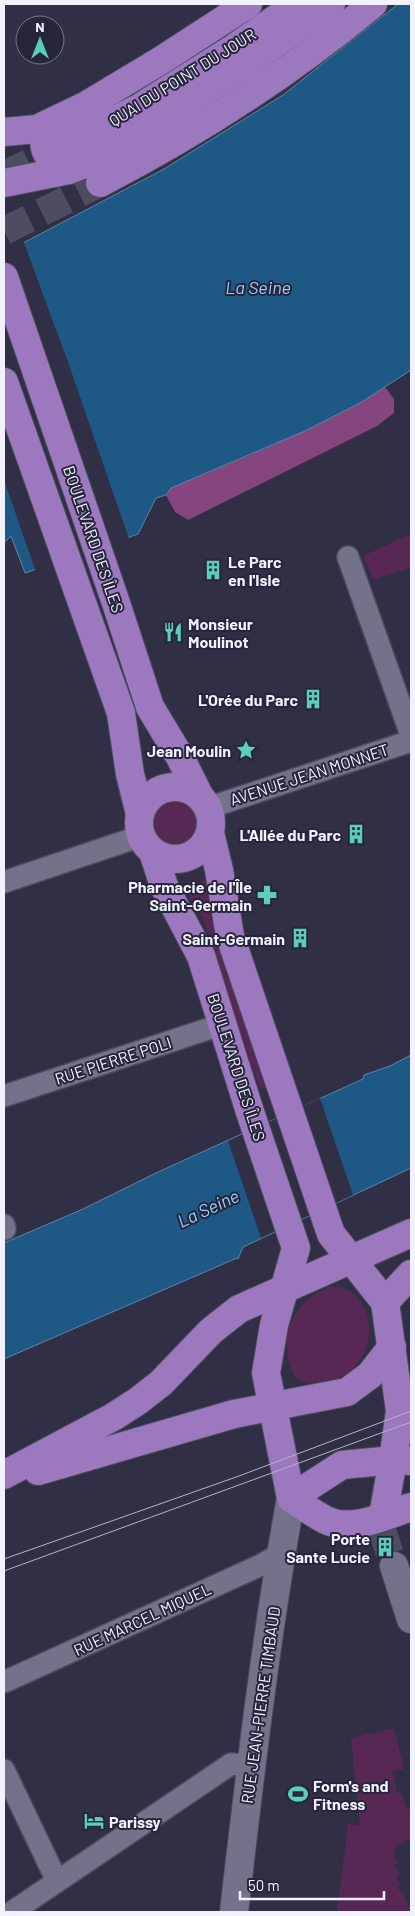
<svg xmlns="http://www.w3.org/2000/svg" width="415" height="1916" font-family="Barlow,sans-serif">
	<rect width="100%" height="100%" fill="#312f45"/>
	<g fill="#572853">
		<polygon points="411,534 411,568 373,580 363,556"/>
		<circle cx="174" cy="823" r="23"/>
		<polygon points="207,880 211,918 268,1086 260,1089 203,918 184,889"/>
		<path d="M330,1286C375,1287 380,1346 351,1371C340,1380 324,1383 311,1383C288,1383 286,1353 287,1335C288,1327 293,1318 297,1311C306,1298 317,1293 330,1286Z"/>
		<polygon points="394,1728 404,1769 392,1771 397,1793 401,1793 407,1810 410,1809 411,1842 410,1843 407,1839 394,1849 396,1853 393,1855 398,1863 394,1866 400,1874 396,1877 401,1885 398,1888 411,1909 411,1912 337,1912 348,1824 360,1825 351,1738"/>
	</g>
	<path fill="#854680" d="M385,387L394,399V413L377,426L188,520L175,512L166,495L171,488C244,457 318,429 385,387Z"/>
	<g fill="#1e5884" stroke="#5e86a9">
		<polygon points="398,4 411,4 411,370 360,403 305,431 171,488 166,495 156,498 138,534 25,573 11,536 4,543 4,253 164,169 283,95"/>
		<polygon points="411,1055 411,1168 243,1247 238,1259 237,1258 4,1359 4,1243 83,1209 158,1172 363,1079 364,1075 390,1066"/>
	</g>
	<g fill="#312f45">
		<polygon points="23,240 68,362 129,539 36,572 4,480 4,250"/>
		<polygon points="320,1098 353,1195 261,1238 228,1141"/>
	</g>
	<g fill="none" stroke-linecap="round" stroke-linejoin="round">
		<polyline stroke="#4e4c61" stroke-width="28" stroke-dasharray="28 14" stroke-linecap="butt" points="381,1527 394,1566"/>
		<g stroke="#4e4c61" stroke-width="28" stroke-dasharray="28 14" stroke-linecap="butt">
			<polyline points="4,175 65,145"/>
			<polyline points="4,231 100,183"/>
		</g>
		<defs>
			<g id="street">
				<polyline points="348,557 411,735"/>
				<polyline points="208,808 411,741"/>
				<polyline points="4,882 141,836"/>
				<polyline points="4,1096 223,1024"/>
				<polyline points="4,1225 5,1229"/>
				<polyline points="4,1682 261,1565 280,1554"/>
				<polyline points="4,1770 57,1881"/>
				<polyline points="12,1912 231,1764 251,1766"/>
			</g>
			<g id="secondary">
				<polyline points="394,1566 411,1619"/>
				<path d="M234,1912C250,1774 266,1635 291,1498"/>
			</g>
			<g id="primary">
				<path d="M48,125C39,149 46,159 69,170"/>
				<polyline points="4,132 37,129 85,106 160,61 248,4"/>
				<polyline points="65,145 139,108 234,48 297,4"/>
				<polyline points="4,183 69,170 85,164 147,128 244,66 331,4"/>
				<path d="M100,183C196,133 289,74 373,4"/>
				<polyline points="4,277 116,603 150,707 180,757 199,795"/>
				<polyline points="4,382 121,713 130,774 140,814"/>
				<circle cx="175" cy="823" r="36"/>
				<polyline points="210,833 219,870 230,936 331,1234 385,1302 400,1411 393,1460 383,1516"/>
				<path d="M153,852L164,886L201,956L250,1112L296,1248L274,1325L266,1373L291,1498C303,1506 315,1515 328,1521C353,1532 387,1515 411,1507"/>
				<polyline points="385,1302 411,1274"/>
				<polyline points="38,1471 234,1414 347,1392 370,1375 392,1347"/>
				<polyline points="4,1475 113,1417 138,1401 161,1383 211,1331 239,1309 411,1233"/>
				<polyline points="291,1498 342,1465 393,1460 410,1461"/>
			</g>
		</defs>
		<use href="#street" stroke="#4d4c5e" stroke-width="24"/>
		<use href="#secondary" stroke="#4d4c5e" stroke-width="30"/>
		<use href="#primary" stroke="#4d4c5e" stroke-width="30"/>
		<use href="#street" stroke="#74728b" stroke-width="21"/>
		<use href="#secondary" stroke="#74728b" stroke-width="28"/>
		<use href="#primary" stroke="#9c79bf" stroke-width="28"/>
		<g stroke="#b4b3c2" stroke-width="1">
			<polyline points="4,1559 239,1476 411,1411"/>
			<polyline points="4,1571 411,1422"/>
		</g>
	</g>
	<defs>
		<symbol id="building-bare" viewBox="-9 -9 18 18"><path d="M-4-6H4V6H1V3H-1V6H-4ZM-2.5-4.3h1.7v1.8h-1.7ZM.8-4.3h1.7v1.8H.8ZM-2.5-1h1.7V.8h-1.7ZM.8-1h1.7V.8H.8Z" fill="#5bcebb" stroke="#27253b" stroke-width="2.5" paint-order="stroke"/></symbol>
		<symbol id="restaurant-bare" viewBox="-9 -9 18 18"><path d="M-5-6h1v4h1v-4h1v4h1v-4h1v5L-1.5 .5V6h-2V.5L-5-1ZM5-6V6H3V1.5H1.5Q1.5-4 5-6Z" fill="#5bcebb" stroke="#27253b" stroke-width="2.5" paint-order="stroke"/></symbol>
		<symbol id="sight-bare" viewBox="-9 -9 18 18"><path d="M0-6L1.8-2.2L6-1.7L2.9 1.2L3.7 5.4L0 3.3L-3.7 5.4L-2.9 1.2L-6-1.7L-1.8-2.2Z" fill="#5bcebb" stroke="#27253b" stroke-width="2.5" paint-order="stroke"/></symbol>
		<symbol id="pharmacy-bare" viewBox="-9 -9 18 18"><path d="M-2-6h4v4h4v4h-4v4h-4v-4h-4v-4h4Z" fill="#5bcebb" stroke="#27253b" stroke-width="2.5" paint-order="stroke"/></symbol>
		<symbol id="stadium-bare" viewBox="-9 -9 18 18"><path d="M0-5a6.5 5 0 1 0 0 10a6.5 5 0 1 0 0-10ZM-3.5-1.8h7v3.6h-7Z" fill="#5bcebb" stroke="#27253b" stroke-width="2.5" paint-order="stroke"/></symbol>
		<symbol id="hotel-bare" viewBox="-9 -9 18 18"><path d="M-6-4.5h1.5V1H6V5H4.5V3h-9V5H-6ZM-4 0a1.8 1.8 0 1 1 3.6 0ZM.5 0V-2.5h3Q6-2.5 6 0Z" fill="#5bcebb" stroke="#27253b" stroke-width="2.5" paint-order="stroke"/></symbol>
	</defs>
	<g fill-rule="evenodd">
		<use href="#building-bare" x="199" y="556" width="28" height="28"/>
		<use href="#restaurant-bare" x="159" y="618" width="28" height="28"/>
		<use href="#building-bare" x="299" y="685" width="28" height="28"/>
		<use href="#sight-bare" x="232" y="736" width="28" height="28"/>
		<use href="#building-bare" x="342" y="820" width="28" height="28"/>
		<use href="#pharmacy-bare" x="253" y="881" width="28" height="28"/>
		<use href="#building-bare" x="286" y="924" width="28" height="28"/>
		<use href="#building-bare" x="371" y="1533" width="28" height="28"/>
		<use href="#stadium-bare" x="284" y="1780" width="28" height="28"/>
		<use href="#hotel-bare" x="80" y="1807" width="28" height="28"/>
	</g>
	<g text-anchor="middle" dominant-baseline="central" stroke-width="4" stroke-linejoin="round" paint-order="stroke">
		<g font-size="16" fill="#f2f2fe" stroke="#27253b">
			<text transform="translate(182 77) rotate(-32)">QUAI DU POINT DU JOUR</text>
			<text transform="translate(94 539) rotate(71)">BOULEVARD DES ÎLES</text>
			<text transform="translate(309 774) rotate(-18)">AVENUE JEAN MONNET</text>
			<text transform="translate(113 1060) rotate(-18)">RUE PIERRE POLI</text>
			<text transform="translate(237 1067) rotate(72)">BOULEVARD DES ÎLES</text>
			<text transform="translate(142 1619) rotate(-25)">RUE MARCEL MIQUEL</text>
			<text transform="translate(260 1705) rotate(-82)">RUE JEAN-PIERRE TIMBAUD</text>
		</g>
		<g font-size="16" font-weight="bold" fill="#f2f2fe" stroke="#27253b" text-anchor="end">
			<text x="228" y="561" text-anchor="start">Le Parc<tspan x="228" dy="18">en l'Isle</tspan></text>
			<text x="188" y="623" text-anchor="start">Monsieur<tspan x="188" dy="18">Moulinot</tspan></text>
			<text x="298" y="699">L'Orée du Parc</text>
			<text x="231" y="750">Jean Moulin</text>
			<text x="341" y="834">L'Allée du Parc</text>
			<text x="252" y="886">Pharmacie de l'Île<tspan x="252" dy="18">Saint-Germain</tspan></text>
			<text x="285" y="938">Saint-Germain</text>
			<text x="370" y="1538">Porte<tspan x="370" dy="18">Sante Lucie</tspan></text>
			<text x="313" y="1785" text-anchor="start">Form's and<tspan x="313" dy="18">Fitness</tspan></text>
			<text x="109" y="1821" text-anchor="start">Parissy</text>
		</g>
		<g font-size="18" font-style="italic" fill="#98cffe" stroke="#27253b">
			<text x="258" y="287">La Seine</text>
			<text transform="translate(208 1208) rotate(-25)">La Seine</text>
		</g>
	</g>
	<rect width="415" height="1916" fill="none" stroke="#f2f2fe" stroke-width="10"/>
	<g transform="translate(40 40)"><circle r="24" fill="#27253b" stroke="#787789"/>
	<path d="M0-4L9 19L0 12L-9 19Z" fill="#5bcebb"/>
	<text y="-8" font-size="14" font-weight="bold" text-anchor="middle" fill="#f2f2fe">N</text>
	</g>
	<path d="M240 1891v8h144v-8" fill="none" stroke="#f2f2fe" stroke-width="2.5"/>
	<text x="248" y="1891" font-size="15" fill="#f2f2fe" stroke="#27253b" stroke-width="4" paint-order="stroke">50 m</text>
</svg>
